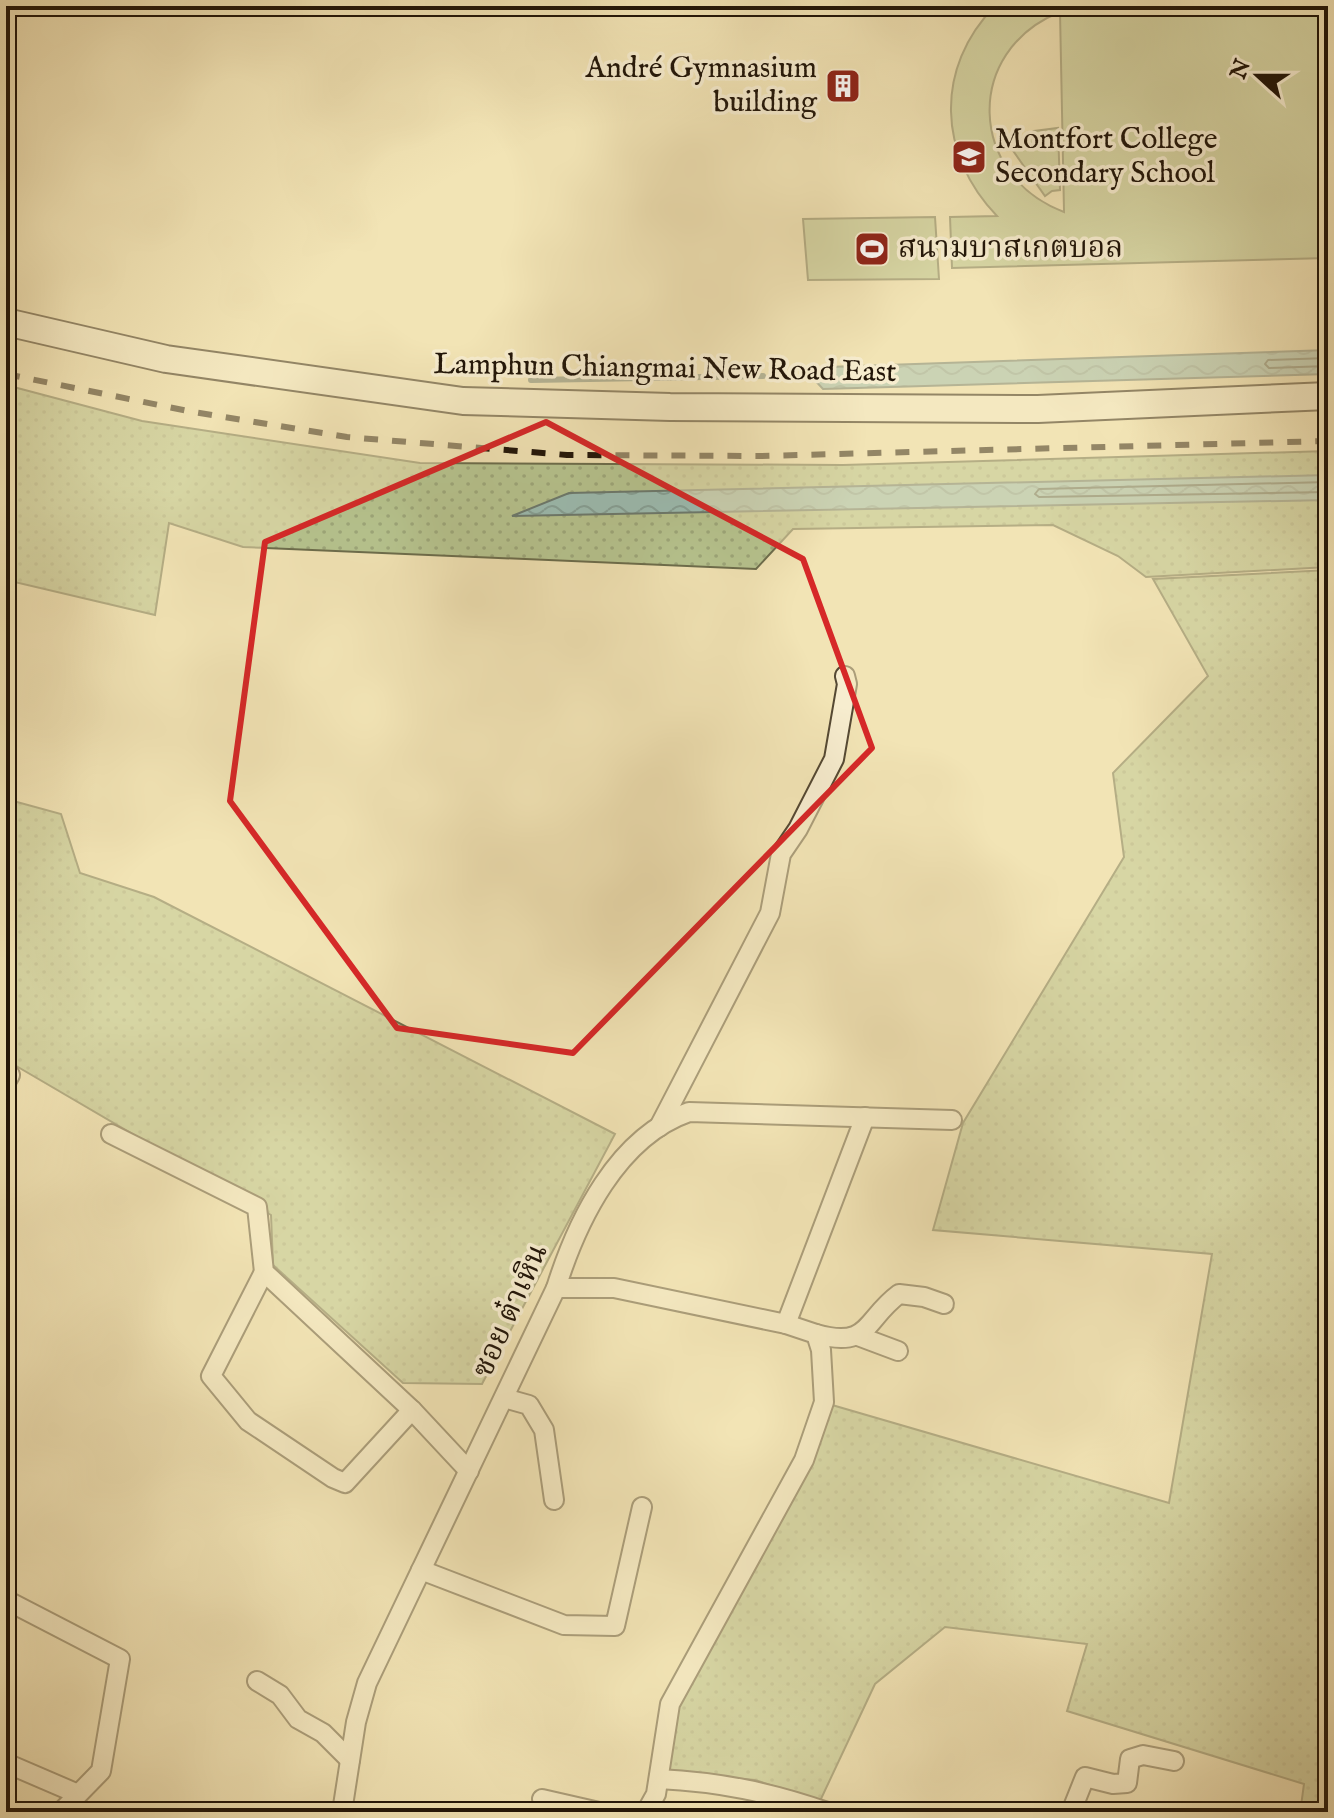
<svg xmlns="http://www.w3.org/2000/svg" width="1334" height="1818" font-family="'IM FELL English','Noto Serif Thai',serif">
	<defs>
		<pattern id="grass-dots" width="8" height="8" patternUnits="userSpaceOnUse" patternTransform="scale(2)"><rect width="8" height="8" fill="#b7c590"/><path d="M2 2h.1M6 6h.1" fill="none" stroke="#9da87b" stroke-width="1.8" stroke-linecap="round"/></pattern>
		<pattern id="water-waves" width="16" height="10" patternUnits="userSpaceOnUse" patternTransform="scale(2)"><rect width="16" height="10" fill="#9cbeb4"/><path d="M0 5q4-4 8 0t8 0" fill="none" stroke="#86a299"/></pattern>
	</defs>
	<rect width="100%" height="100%" fill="#f2e4b5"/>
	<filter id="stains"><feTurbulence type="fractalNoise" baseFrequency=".0025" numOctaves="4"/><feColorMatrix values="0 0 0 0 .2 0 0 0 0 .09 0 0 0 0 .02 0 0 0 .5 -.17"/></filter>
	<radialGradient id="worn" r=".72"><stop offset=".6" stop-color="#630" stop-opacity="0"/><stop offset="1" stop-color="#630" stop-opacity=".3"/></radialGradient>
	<g fill="url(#grass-dots)" stroke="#6c6d4c" stroke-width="2">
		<polygon points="6,385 142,421 420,463 843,465 1328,451 1328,567 1146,577 1118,556 1053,525 793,529 756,569 243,547 169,523 155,615 6,580"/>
		<polygon points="1328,570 1328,1809 1301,1806 1304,1784 1067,1711 1087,1644 945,1627 875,1684 820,1801 755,1780 667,1772 677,1704 832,1405 1169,1503 1212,1254 933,1230 963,1123 1124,857 1113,773 1208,676 1153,579"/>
		<polygon points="6,799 61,814 80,873 154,897 615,1134 482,1384 403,1383 273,1265 271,1215 6,1060"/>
	</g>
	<g fill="#b7c590" stroke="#6c6d4c" stroke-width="2" fill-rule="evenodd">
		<path d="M995,6H1328V258L952,268L950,217L997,216C938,155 934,68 995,6ZM1060,12L1064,211V212C968,176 963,51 1060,12Z"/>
		<polygon points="1058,128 1060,190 1052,191 1045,196 1009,145 1034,131"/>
		<polygon points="935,217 939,279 808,280 803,219"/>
	</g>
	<g fill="url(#water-waves)" stroke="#6b7a6f" stroke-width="2">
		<polygon points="1328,350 1328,374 823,389 810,375 827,367"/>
		<polygon points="1328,475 1328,500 512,516 569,493"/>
	</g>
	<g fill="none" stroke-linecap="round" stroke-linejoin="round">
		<g stroke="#5e6a5e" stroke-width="2">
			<polyline points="1328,358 1268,360 1265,364 1269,368 1328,366"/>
			<polyline points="1328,482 1039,489 1035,494 1039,497 1328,492"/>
		</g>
		<polyline stroke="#6b7a6f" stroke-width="6" points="531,380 763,376"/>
		<defs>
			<g id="street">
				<polyline points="6,1082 10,1075"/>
				<polyline points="659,1127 770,913 781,854 798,829 834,759 847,684 845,676"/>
				<polyline points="111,1134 257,1207 264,1272 412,1410 469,1471"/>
				<polyline points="264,1272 211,1376 248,1421 333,1478 345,1483 412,1410"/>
				<polyline points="556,1288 614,1288 786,1324 816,1334 821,1350 824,1402 804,1460 670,1704 656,1794 646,1812"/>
				<polyline points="786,1324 865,1117"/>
				<path d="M816,1334C870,1349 864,1320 899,1294L924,1297L944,1304"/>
				<polyline points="858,1336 898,1351"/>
				<polyline points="504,1398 529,1405 544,1430 554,1500"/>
				<polyline points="421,1570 564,1625 615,1626 642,1507"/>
				<polyline points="6,1600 120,1659 101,1771 61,1812"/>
				<polyline points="257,1681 280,1695 298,1719 323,1733 350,1760"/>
				<polyline points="6,1763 78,1794"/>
				<path d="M659,1779C719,1782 770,1792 827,1812"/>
				<polyline points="542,1799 599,1812"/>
				<path d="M342,1812L356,1722L367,1683L556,1288C577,1221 617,1137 689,1112L952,1120"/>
				<polyline points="1071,1812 1085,1777 1113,1784 1127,1783 1130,1759 1143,1755 1174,1761"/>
			</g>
			<polyline id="secondary" points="6,322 166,359 463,401 670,407 1038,409 1328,396"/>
		</defs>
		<use href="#street" stroke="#554933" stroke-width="22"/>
		<use href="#secondary" stroke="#211508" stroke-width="30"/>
		<use href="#street" stroke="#f7edcf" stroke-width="18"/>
		<use href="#secondary" stroke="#f7edcf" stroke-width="26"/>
		<polyline stroke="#211508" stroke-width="6" stroke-dasharray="14 14" stroke-linecap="butt" points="6,374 193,412 347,437 567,455 761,456 1328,441"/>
	</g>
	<path d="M0 0H1334V1818H0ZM546,422L803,559L872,748L573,1053L397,1028L230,801L265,542Z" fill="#f2e4b5" fill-opacity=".55" fill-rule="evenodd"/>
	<path fill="none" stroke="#d62828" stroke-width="6" stroke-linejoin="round" d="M546,422L803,559L872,748L573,1053L397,1028L230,801L265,542Z"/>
	<defs>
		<symbol id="building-square" viewBox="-11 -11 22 22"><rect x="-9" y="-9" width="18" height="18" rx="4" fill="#8f2418" stroke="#f7edcf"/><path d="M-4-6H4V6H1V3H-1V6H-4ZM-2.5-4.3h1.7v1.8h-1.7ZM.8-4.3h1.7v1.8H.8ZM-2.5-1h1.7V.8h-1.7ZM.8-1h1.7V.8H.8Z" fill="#fff"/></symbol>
		<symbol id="school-square" viewBox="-11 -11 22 22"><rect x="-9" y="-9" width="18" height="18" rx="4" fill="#8f2418" stroke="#f7edcf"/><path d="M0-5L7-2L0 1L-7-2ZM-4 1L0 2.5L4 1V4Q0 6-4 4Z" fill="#fff"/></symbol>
		<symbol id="stadium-square" viewBox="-11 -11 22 22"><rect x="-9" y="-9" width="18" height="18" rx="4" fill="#8f2418" stroke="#f7edcf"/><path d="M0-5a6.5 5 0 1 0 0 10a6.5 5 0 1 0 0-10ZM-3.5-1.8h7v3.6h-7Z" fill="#fff"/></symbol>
	</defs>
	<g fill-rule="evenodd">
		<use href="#building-square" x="823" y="66" width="40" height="40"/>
		<use href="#school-square" x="949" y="137" width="40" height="40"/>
		<use href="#stadium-square" x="852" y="229" width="40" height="40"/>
	</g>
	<g text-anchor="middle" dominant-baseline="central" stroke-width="7" stroke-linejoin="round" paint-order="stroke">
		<g font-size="30" fill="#211508" stroke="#f7edcf" text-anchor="start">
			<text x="817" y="69" text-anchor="end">André Gymnasium<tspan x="817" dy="34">building</tspan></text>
			<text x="995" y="140">Montfort College<tspan x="995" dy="34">Secondary School</tspan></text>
			<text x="898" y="249">สนามบาสเกตบอล</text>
		</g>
		<g font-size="30" fill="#211508" stroke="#f7edcf">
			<text transform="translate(665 369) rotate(1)">Lamphun Chiangmai New Road East</text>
			<text transform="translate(511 1311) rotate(-66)">ซอย ต๋าเหิน</text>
		</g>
	</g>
	<rect width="1334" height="1818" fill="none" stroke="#f2e4b5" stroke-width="32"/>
	<rect x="8" y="8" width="1318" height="1802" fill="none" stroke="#211508" stroke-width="4"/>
	<rect x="16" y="16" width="1302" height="1786" fill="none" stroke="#211508" stroke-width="2"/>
	<g transform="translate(1258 76) rotate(291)" stroke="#f7edcf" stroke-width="6" paint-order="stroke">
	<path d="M0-6L14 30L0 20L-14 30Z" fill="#211508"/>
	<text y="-12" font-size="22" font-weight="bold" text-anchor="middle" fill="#211508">N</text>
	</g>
	<rect width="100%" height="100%" filter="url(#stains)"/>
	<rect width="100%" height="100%" fill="url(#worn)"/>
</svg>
